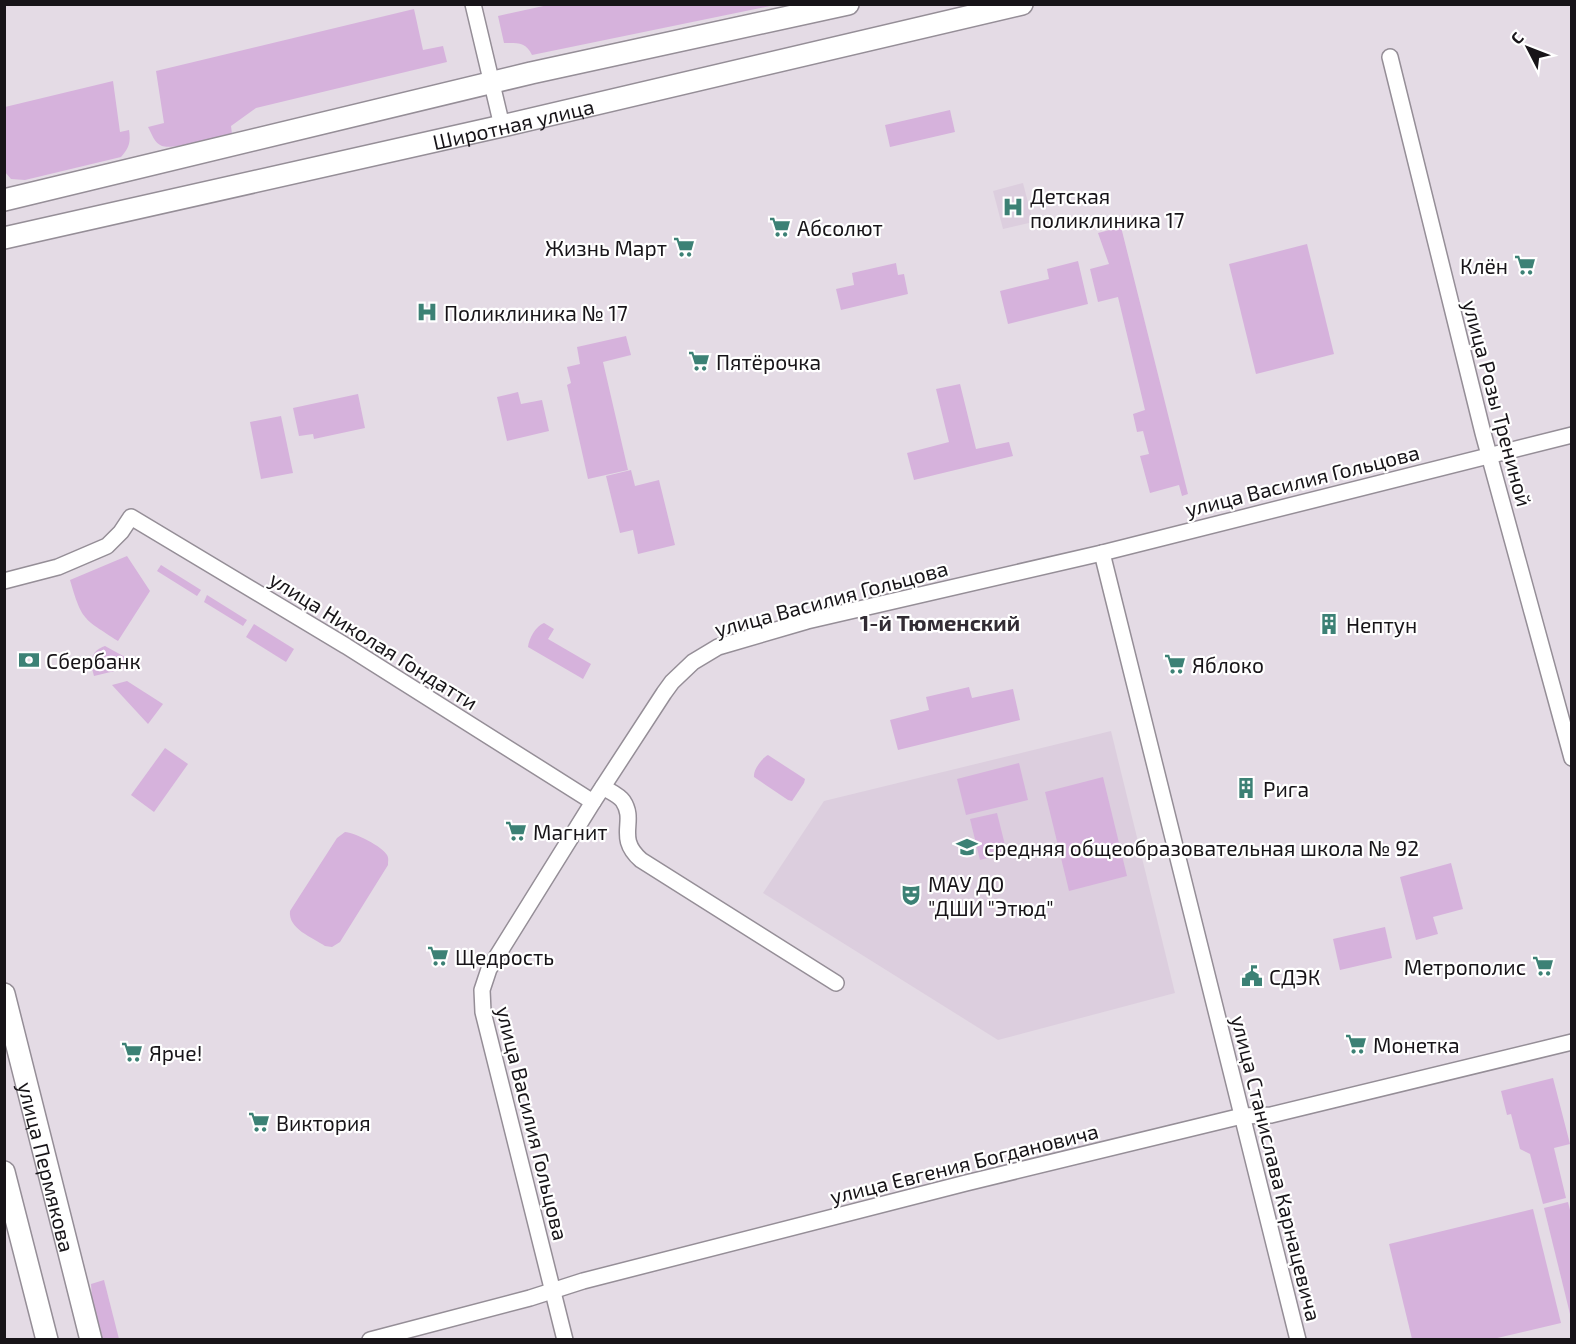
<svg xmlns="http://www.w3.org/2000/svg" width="1576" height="1344" font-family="'Exo 2',sans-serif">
	<rect width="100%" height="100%" fill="#e4dbe5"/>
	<g fill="#dccede">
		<polygon points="1023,183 1033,222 1003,229 993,191"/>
		<polygon points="1111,731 1175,993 998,1040 763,893 824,801"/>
	</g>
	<g fill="#d6b2dc">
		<path d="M548,5V4L775,5L532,55C526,42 518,43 504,43L498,16Z"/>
		<path d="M414,9L423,50L443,46L447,62L256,108L231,126L232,134C218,137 174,150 162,146C154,143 152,134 148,127L164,123L156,71Z"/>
		<path d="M113,81L120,132L129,130C131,142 129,148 121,157L25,180L11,179L5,172V107Z"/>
		<polygon points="950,110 955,132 890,147 885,125"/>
		<polygon points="1121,227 1188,494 1182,496 1179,485 1150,493 1140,456 1149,454 1143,431 1137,432 1133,414 1145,410 1118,297 1098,302 1090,269 1109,264 1098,233"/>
		<polygon points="1307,244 1334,354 1256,374 1229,264"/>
		<polygon points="1078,261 1088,304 1008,324 1000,291 1049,279 1047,269"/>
		<polygon points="896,263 898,275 904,274 908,294 841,310 836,289 854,285 852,273"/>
		<polygon points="626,336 631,355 603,362 628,470 588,479 567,385 571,383 567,367 580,364 577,347"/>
		<polygon points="960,384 976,449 1009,442 1013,456 914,480 907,453 949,442 936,389"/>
		<polygon points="518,392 521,404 542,400 549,431 507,441 497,397"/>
		<polygon points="358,394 365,428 314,439 313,434 299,436 293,408"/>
		<polygon points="281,416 293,473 261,479 250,422"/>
		<polygon points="631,470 635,486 659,480 675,545 638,554 633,530 620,533 606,476"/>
		<path d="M127,556L150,591L118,641C83,618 82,621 70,580Z"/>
		<polygon points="161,565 201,590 197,596 157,571"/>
		<polygon points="207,595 247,620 243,626 204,602"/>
		<path d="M544,623L554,629L548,639L591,664L583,679L528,647C529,638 536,626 544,623Z"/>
		<polygon points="254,624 294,649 286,662 246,637"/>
		<path d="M105,646L125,657L126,665L123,669L94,676C90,662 90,651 105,646Z"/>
		<polygon points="127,681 163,704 148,724 112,685"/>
		<polygon points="969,687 972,698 1013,689 1020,720 898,750 890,720 929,710 926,697"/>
		<polygon points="165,748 188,764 154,812 131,795"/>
		<path d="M768,755L805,779L804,783L792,801L788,800L754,777C753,770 762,758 768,755Z"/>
		<polygon points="1019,763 1028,800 966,815 957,779"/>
		<polygon points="1103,777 1127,876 1069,891 1045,792"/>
		<polygon points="997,813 1007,853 980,860 970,819"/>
		<path d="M345,832C354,832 383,847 387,855C389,859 388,860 388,865L340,942L332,947L325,946C312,937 288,929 290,911L337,838Z"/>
		<polygon points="1451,863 1463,909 1433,917 1438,934 1416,940 1400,877"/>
		<polygon points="1385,927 1392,958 1340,970 1333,939"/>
		<polygon points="1553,1078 1570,1144 1554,1148 1566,1198 1543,1204 1530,1154 1520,1149 1511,1114 1507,1115 1501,1091"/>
		<polygon points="1568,1202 1572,1218 1571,1318 1544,1208"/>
		<polygon points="1533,1209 1561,1323 1493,1339 1412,1339 1389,1244"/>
		<polygon points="104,1280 119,1339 97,1339 94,1326 91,1284"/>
	</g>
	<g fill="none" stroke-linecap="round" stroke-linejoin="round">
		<defs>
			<g id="minor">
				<polyline points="473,4 502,126"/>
				<polyline points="1390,57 1483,433 1572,758"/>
				<polyline points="1102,553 1298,1340"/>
				<polyline points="4,581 58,567 107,546 121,532 131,517 346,646 593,802"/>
				<path d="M603,787C609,791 619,795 623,801C637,822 615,837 641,860L836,983"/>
				<polyline points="370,1340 530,1298 583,1281 966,1183 1242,1116 1271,1115 1572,1042"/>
				<polyline points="565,1340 483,1012 482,990 489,969 593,802 664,693 672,682 693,662 718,647 807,621 1102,553 1572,435"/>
			</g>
			<g id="secondary">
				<polyline points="4,200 531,73 848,4"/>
				<path id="s1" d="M4,238L502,126L1022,4"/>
				<path id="s2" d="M4,994L91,1340"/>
				<polyline points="4,1172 47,1340"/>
			</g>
		</defs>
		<use href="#minor" stroke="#958e97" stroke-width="18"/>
		<use href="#secondary" stroke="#958e97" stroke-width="24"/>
		<use href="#minor" stroke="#fff" stroke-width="15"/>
		<use href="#secondary" stroke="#fff" stroke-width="21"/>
	</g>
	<defs>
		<symbol id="hospital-bare" viewBox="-9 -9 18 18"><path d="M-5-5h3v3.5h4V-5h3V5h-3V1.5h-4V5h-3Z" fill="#3c8175" stroke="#fff" stroke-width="2.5" paint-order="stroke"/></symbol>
		<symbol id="supermarket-bare" viewBox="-9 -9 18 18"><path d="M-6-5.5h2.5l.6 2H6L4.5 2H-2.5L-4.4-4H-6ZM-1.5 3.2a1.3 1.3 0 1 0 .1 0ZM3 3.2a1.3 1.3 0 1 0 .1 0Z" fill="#3c8175" stroke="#fff" stroke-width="2.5" paint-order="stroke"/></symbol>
		<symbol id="building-bare" viewBox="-9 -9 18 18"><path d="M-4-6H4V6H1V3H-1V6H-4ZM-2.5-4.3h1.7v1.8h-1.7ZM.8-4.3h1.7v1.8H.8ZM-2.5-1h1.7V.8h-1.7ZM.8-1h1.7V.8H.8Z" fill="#3c8175" stroke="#fff" stroke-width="2.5" paint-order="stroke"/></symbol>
		<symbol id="bank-bare" viewBox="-9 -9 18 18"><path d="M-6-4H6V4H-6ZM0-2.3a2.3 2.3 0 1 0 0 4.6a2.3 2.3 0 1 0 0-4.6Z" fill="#3c8175" stroke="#fff" stroke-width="2.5" paint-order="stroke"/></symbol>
		<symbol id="school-bare" viewBox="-9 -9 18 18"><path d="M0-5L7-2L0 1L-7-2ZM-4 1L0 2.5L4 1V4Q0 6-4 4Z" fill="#3c8175" stroke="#fff" stroke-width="2.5" paint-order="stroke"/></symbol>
		<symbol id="theatre-bare" viewBox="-9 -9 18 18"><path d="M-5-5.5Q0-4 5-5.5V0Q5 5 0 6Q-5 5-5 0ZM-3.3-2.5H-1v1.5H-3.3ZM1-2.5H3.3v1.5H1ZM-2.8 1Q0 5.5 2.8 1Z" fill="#3c8175" stroke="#fff" stroke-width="2.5" paint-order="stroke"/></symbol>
		<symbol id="civic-bare" viewBox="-9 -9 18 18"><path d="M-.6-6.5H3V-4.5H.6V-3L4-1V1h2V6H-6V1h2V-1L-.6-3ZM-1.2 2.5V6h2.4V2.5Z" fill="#3c8175" stroke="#fff" stroke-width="2.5" paint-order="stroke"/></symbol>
	</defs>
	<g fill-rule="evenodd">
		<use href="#hospital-bare" x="998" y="192" width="30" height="30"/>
		<use href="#supermarket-bare" x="765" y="212" width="30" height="30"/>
		<use href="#supermarket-bare" x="669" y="232" width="30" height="30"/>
		<use href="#supermarket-bare" x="1510" y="250" width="30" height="30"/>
		<use href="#hospital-bare" x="412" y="297" width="30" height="30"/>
		<use href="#supermarket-bare" x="684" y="346" width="30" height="30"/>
		<use href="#building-bare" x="1314" y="609" width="30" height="30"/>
		<use href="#bank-bare" x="14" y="645" width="30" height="30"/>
		<use href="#supermarket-bare" x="1160" y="649" width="30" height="30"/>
		<use href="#building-bare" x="1231" y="773" width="30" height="30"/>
		<use href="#supermarket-bare" x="501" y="816" width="30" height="30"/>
		<use href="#school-bare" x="952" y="832" width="30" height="30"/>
		<use href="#theatre-bare" x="896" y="880" width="30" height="30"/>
		<use href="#supermarket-bare" x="423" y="941" width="30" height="30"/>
		<use href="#supermarket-bare" x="1528" y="951" width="30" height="30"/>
		<use href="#civic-bare" x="1237" y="961" width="30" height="30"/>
		<use href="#supermarket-bare" x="1341" y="1029" width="30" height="30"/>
		<use href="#supermarket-bare" x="117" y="1037" width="30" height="30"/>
		<use href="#supermarket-bare" x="244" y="1107" width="30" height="30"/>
	</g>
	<g text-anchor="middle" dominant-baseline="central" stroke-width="4.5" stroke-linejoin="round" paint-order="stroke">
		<g font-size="21" fill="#171418" stroke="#fff">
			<text stroke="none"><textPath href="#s1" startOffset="522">Широтная улица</textPath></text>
			<text transform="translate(1498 403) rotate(75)">улица Розы Трениной</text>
			<text transform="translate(1302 480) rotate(-14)">улица Василия Гольцова</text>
			<text transform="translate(831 598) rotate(-15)">улица Василия Гольцова</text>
			<text transform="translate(374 640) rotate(32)">улица Николая Гондатти</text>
			<text transform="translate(533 1123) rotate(76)">улица Василия Гольцова</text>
			<text transform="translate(964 1163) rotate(-14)">улица Евгения Богдановича</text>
			<text stroke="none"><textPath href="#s2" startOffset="178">улица Пермякова</textPath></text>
			<text transform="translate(1277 1168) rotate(76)">улица Станислава Карнацевича</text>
		</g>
		<g font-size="21" fill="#171418" stroke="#fff" text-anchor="start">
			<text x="1030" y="195">Детская<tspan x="1030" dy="24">поликлиника 17</tspan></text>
			<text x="797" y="227">Абсолют</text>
			<text x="667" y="247" text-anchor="end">Жизнь Март</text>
			<text x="1508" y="265" text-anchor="end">Клён</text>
			<text x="444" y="312">Поликлиника № 17</text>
			<text x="716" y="361">Пятёрочка</text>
			<text x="1346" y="624">Нептун</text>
			<text x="46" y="660">Сбербанк</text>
			<text x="1192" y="664">Яблоко</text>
			<text x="1263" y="788">Рига</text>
			<text x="533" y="831">Магнит</text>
			<text x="984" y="847">средняя общеобразовательная школа № 92</text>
			<text x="928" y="883">МАУ ДО<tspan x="928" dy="24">"ДШИ "Этюд"</tspan></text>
			<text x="455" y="956">Щедрость</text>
			<text x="1526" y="966" text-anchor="end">Метрополис</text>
			<text x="1269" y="976">СДЭК</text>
			<text x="1373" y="1044">Монетка</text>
			<text x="149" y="1052">Ярче!</text>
			<text x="276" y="1122">Виктория</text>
		</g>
		<g font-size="22" font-weight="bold" fill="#322c34" stroke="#fff">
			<text x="940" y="622">1-й Тюменский</text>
		</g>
	</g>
	<rect width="1576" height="1344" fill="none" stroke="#171418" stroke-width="12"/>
	<g transform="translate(1528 48) rotate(312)" stroke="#ffffff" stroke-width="4.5" paint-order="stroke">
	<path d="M0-4.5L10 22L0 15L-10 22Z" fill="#171418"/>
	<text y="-9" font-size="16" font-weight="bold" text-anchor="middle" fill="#171418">С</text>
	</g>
</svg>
